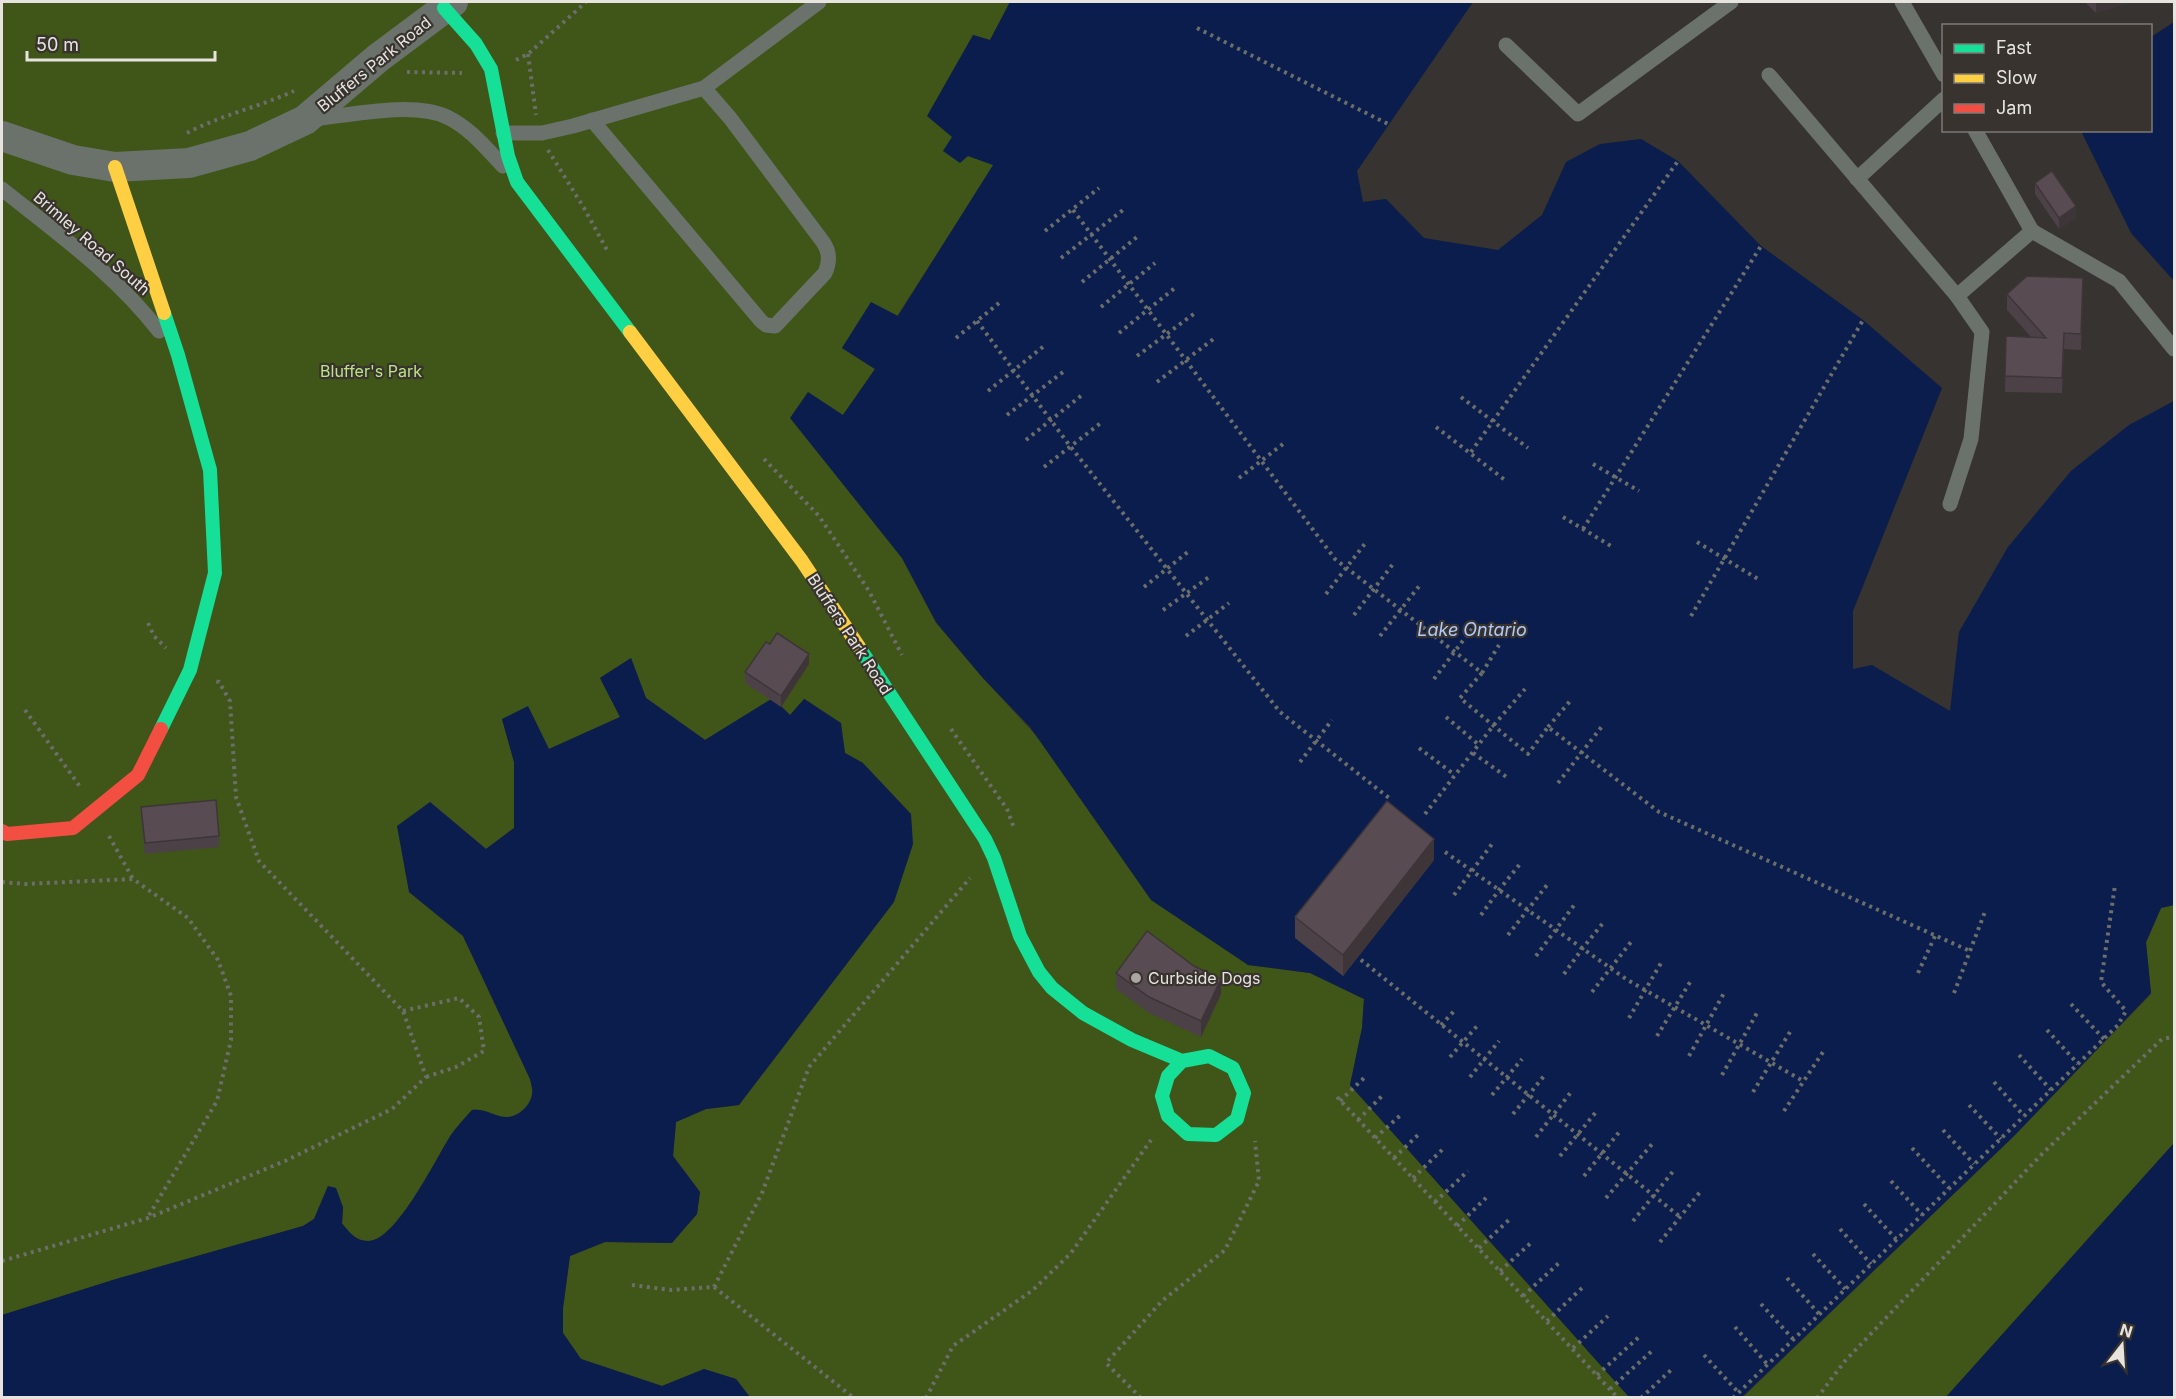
<svg xmlns="http://www.w3.org/2000/svg" width="2176" height="1399" font-family="Inter,sans-serif">
	<rect width="100%" height="100%" fill="#363330"/>
	<g fill="#405518">
		<path d="M2,2H1010L990,40L973,35L952,138L943,151L968,156L994,165L897,316L871,303L842,348L875,369L843,415L791,418L902,558L936,623L982,677L1248,965L1310,973L1364,999L1362,1028L1350,1085L1629,1397L750,1398L736,1379L704,1369L662,1386L581,1359L563,1333V1308L570,1256L605,1242L671,1243L697,1214L700,1192L673,1156L676,1122L706,1109L739,1105L863,763L845,753L840,723L805,699L790,715L773,698L705,740L646,698L631,658L600,678L620,717L549,749L502,719L514,762V828L486,849L430,802L409,892L463,936L530,1079C531,1083 533,1089 532,1094C531,1106 517,1118 505,1117C493,1117 485,1108 472,1110C465,1118 457,1126 451,1135C436,1158 396,1242 367,1241C355,1241 349,1232 342,1223L343,1207L328,1186L314,1219L303,1226L116,1279L2,1315Z"/>
		<polygon points="2174,905 2174,1143 1946,1397 1742,1398 2014,1136 2151,994 2146,943 2161,908"/>
	</g>
	<g fill="#0a1d4c">
		<polygon points="1010,2 1473,2 1357,171 1363,202 1386,199 1424,238 1498,250 1542,215 1566,162 1600,144 1641,139 1678,161 1761,246 1863,320 1942,388 1853,611 1853,669 1872,665 1950,711 1959,632 2008,547 2071,471 2129,425 2174,401 2174,905 2161,908 2146,942 2151,993 2014,1136 1742,1397 1629,1397 1350,1085 1362,1028 1364,999 1310,973 1248,965 1151,900 1030,727 982,677 936,622 902,558 790,418 808,392 843,415 875,369 842,348 871,302 898,316 993,165 968,156 960,163 943,151 952,137 927,116 973,35 990,40"/>
		<polygon points="2174,22 2174,281 2131,233 2081,131 2150,130 2151,37"/>
		<path d="M631,658L646,698L705,740L773,698L790,715L804,699L841,723L845,753L863,763L911,814L913,844L894,902L739,1105L706,1109L676,1122L673,1156L700,1192L697,1214L672,1243L605,1242L570,1256L563,1308V1333L581,1359L662,1386L704,1369L736,1379L750,1397H2V1315L116,1279L303,1226L314,1219L328,1186L336,1188L343,1207L342,1224C350,1232 355,1241 368,1241C396,1242 436,1158 451,1135C457,1126 465,1118 472,1110C485,1108 493,1116 505,1117C517,1118 531,1106 532,1094C533,1089 531,1083 530,1079L463,936L409,892L397,826L430,802L486,849L514,828V762L502,719L528,706L549,749L620,717L600,678Z"/>
		<polygon points="2174,1143 2174,1397 1946,1397"/>
	</g>
	<g fill="none" stroke-linecap="round" stroke-linejoin="round">
		<g stroke="#6c6e6a" stroke-width="4" stroke-dasharray="3 4.5" stroke-linecap="butt">
			<polyline points="1197,28 1388,124"/>
			<polyline points="528,54 536,115"/>
			<polyline points="516,60 528,54 586,2"/>
			<polyline points="407,72 462,73"/>
			<path d="M187,133C221,115 259,107 294,91"/>
			<polyline points="548,150 584,208 607,250"/>
			<polyline points="1073,210 1335,559 1482,673 1460,698 1528,754 1548,727 1659,812 1970,951"/>
			<polyline points="1045,231 1099,188"/>
			<polyline points="1061,258 1123,210"/>
			<polyline points="1082,282 1137,237"/>
			<polyline points="1101,307 1155,263"/>
			<polyline points="977,321 1070,446 1280,712 1389,798"/>
			<polyline points="1119,333 1176,287"/>
			<polyline points="956,338 999,303"/>
			<polyline points="1137,356 1195,313"/>
			<polyline points="1157,382 1216,337"/>
			<polyline points="988,391 1044,346"/>
			<polyline points="1461,397 1528,448"/>
			<polyline points="1007,415 1063,372"/>
			<polyline points="1436,427 1505,480"/>
			<polyline points="1026,440 1082,395"/>
			<polyline points="1471,452 1678,161"/>
			<polyline points="764,459 819,516 869,591 902,655"/>
			<polyline points="1593,464 1639,491"/>
			<polyline points="1044,467 1102,422"/>
			<polyline points="1239,478 1283,444"/>
			<polyline points="1563,517 1611,546"/>
			<polyline points="1583,529 1761,246"/>
			<polyline points="1697,542 1758,579"/>
			<polyline points="1144,587 1189,551"/>
			<polyline points="1326,594 1367,541"/>
			<polyline points="1163,610 1209,577"/>
			<polyline points="1354,615 1393,564"/>
			<polyline points="1691,616 1863,320"/>
			<polyline points="148,623 154,636 166,648"/>
			<polyline points="1186,636 1229,603"/>
			<polyline points="1380,636 1420,585"/>
			<polyline points="1482,673 1499,645"/>
			<polyline points="1434,679 1474,626"/>
			<polyline points="25,710 81,788"/>
			<polyline points="1446,717 1479,745"/>
			<polyline points="1548,727 1571,700"/>
			<polyline points="951,729 1007,809 1014,828"/>
			<polyline points="1419,748 1455,775"/>
			<polyline points="1473,753 1508,778"/>
			<polyline points="1300,762 1332,720"/>
			<polyline points="1558,783 1603,725"/>
			<polyline points="1425,814 1493,726 1525,689"/>
			<polyline points="109,836 133,879"/>
			<polyline points="1445,852 1626,979 1803,1081"/>
			<polyline points="2,882 25,884 133,879 188,918 218,960 231,996 231,1040 217,1101 148,1217"/>
			<polyline points="1454,895 1492,844"/>
			<polyline points="1481,915 1499,890 1520,864"/>
			<polyline points="1508,935 1547,885"/>
			<polyline points="1355,955 1679,1216"/>
			<polyline points="1536,956 1575,904"/>
			<polyline points="1918,973 1935,936"/>
			<polyline points="1564,974 1582,949 1603,923"/>
			<polyline points="1592,992 1631,942"/>
			<polyline points="1954,993 1986,909"/>
			<polyline points="2071,1004 2104,1039"/>
			<polyline points="403,1011 459,998 479,1017 484,1051 456,1067 426,1077"/>
			<polyline points="1629,1018 1661,963"/>
			<polyline points="1441,1025 1456,1009"/>
			<polyline points="2047,1030 2078,1064"/>
			<polyline points="1657,1036 1692,979"/>
			<polyline points="2019,1055 2051,1090"/>
			<polyline points="1689,1056 1724,993"/>
			<polyline points="1450,1057 1477,1026"/>
			<polyline points="1722,1075 1757,1013"/>
			<polyline points="1470,1077 1499,1041"/>
			<polyline points="1994,1082 2024,1116"/>
			<polyline points="1753,1092 1790,1032"/>
			<polyline points="1492,1095 1522,1059"/>
			<polyline points="1337,1097 1618,1398"/>
			<polyline points="1340,1101 1366,1076"/>
			<polyline points="1969,1105 2001,1139"/>
			<polyline points="1784,1111 1823,1052"/>
			<polyline points="1513,1114 1544,1076"/>
			<polyline points="1358,1120 1384,1094"/>
			<polyline points="1943,1130 1974,1164"/>
			<polyline points="1536,1137 1571,1092"/>
			<polyline points="1375,1138 1403,1113"/>
			<polyline points="1912,1148 1949,1188"/>
			<polyline points="1560,1156 1596,1112"/>
			<polyline points="1394,1158 1421,1132"/>
			<polyline points="1584,1176 1620,1131"/>
			<polyline points="1413,1178 1445,1147"/>
			<polyline points="1891,1181 1922,1215"/>
			<polyline points="1606,1198 1653,1143"/>
			<polyline points="1435,1202 1468,1171"/>
			<polyline points="1864,1204 1896,1239"/>
			<polyline points="1633,1221 1675,1169"/>
			<polyline points="1457,1226 1488,1196"/>
			<polyline points="1840,1229 1871,1264"/>
			<polyline points="1660,1242 1700,1192"/>
			<polyline points="1479,1248 1511,1218"/>
			<polyline points="1813,1254 1845,1289"/>
			<polyline points="2,1261 148,1218 285,1161 392,1109 426,1077 403,1011 259,861 236,797 230,701 219,682 215,681"/>
			<polyline points="1500,1271 1533,1241"/>
			<polyline points="1787,1278 1819,1314"/>
			<polyline points="632,1285 671,1290 714,1287 854,1398"/>
			<polyline points="714,1287 762,1193 809,1067 970,878"/>
			<polyline points="1523,1296 1559,1263"/>
			<polyline points="1761,1304 1793,1339"/>
			<polyline points="1547,1321 1582,1288"/>
			<polyline points="1735,1327 1767,1364"/>
			<polyline points="1573,1348 1608,1316"/>
			<polyline points="1704,1355 1738,1392"/>
			<polyline points="1597,1375 1639,1337"/>
			<polyline points="1610,1389 1653,1350"/>
			<polyline points="926,1398 953,1346 1033,1290 1071,1253 1151,1140"/>
			<polyline points="1141,1398 1106,1363 1162,1301 1225,1250 1259,1181 1255,1141"/>
			<polyline points="1641,1398 1671,1370"/>
			<polyline points="1733,1398 2118,1025 2126,1011 2101,982 2115,885"/>
			<polyline points="1817,1398 1845,1361 2042,1154 2162,1039 2174,1037"/>
		</g>
		<g stroke="#6a726b" stroke-width="15">
			<polyline points="1902,2 1944,75"/>
			<polyline points="1506,45 1578,114 1731,2"/>
			<polyline points="1769,75 1957,296 2032,231 1975,130"/>
			<path d="M314,119C350,115 414,101 447,117C470,128 486,148 503,166"/>
			<path d="M592,120L761,321L766,325L775,326L825,273C830,262 830,252 823,242L730,118L704,88"/>
			<polyline points="503,133 542,133 573,126 704,88 819,2"/>
			<polyline points="1857,179 1944,99"/>
			<path d="M2,189C57,233 116,275 159,331"/>
			<polyline points="2032,231 2119,281 2174,349"/>
			<polyline points="1950,504 1971,439 1982,332 1957,296"/>
		</g>
		<polyline stroke="#6a726b" stroke-width="30" points="2,136 73,160 115,167 189,163 250,146 305,120 378,58 453,2"/>
		<g stroke="#16e098" stroke-width="14">
			<polyline points="444,8 476,44 491,69 508,156 517,182 630,332"/>
			<polyline points="859,647 985,839 994,858 1020,936 1039,972 1052,988 1083,1013 1132,1040 1182,1061 1209,1056 1233,1068 1244,1093 1237,1119 1216,1135 1188,1134 1168,1116 1162,1096 1168,1076 1182,1061"/>
			<polyline points="161,729 190,670 215,573 210,470 178,355 164,313"/>
		</g>
		<g stroke="#ffcf43" stroke-width="14">
			<polyline points="115,167 164,313"/>
			<polyline points="630,332 802,561 859,647"/>
		</g>
		<polyline stroke="#f24e42" stroke-width="14" points="2,831 7,834 73,828 138,775 161,729"/>
	</g>
	<g fill="#4c4147">
		<polygon points="2085,2 2128,2 2128,3 2096,13"/>
		<polygon points="2035,183 2076,217 2059,229 2035,194"/>
		<polygon points="2007,294 2083,294 2081,350 2064,349 2062,393 2005,392 2006,336 2031,337 2007,310"/>
		<polygon points="809,664 781,707 745,683 745,672"/>
		<polygon points="141,807 219,836 219,847 145,854 141,817"/>
		<polygon points="1434,860 1343,976 1295,938 1295,917"/>
		<polygon points="1194,966 1221,994 1201,1037 1149,1013 1116,989 1116,973"/>
	</g>
	<g fill="#3e3539">
		<polygon points="2096,2 2128,2 2128,3 2096,13"/>
		<polygon points="2076,206 2076,217 2059,229 2059,218"/>
		<polygon points="809,654 809,664 781,707 781,696"/>
		<polygon points="1434,839 1434,860 1343,976 1343,955"/>
		<polygon points="1221,979 1221,994 1201,1037 1201,1021"/>
	</g>
	<g fill="#584c52" stroke="#3e3539" stroke-width="1.5">
		<polygon points="2052,171 2076,206 2059,218 2035,183"/>
		<polygon points="2027,276 2083,278 2081,334 2064,333 2062,378 2005,376 2006,336 2046,338 2007,294"/>
		<polygon points="777,633 809,654 781,696 745,672 766,642 770,644"/>
		<polygon points="216,800 219,836 145,843 141,807"/>
		<polygon points="1387,801 1434,839 1343,955 1295,917"/>
		<polygon points="1147,931 1194,966 1221,979 1201,1021 1149,997 1116,973"/>
	</g>
	<circle fill="#a9a6a2" stroke="#38332e" stroke-width="2" cx="1136" cy="978" r="6"/>
	<g text-anchor="middle" dominant-baseline="central" stroke-width="4.5" stroke-linejoin="round" paint-order="stroke">
		<g font-size="16" fill="#e7e4e0" stroke="#38332e">
			<text transform="translate(374 64) rotate(-39)">Bluffers Park Road</text>
			<text transform="translate(92 243) rotate(41)">Brimley Road South</text>
			<text transform="translate(850 634) rotate(57)">Bluffers Park Road</text>
		</g>
		<g font-size="16" fill="#bce484" stroke="#38332e">
			<text x="371" y="371">Bluffer's Park</text>
		</g>
		<g font-size="16" fill="#e7e4e0" stroke="#38332e" text-anchor="start">
			<text x="1148" y="978">Curbside Dogs</text>
		</g>
		<g font-size="18" font-style="italic" fill="#aec9fc" stroke="#38332e">
			<text x="1472" y="629">Lake Ontario</text>
		</g>
	</g>
	<rect width="2176" height="1399" fill="none" stroke="#e7e4e0" stroke-width="6"/>
	<rect x="1942" y="24" width="210" height="108" fill="#38332e" stroke="#7e7a75" stroke-width="1.5"/>
	<rect x="1954" y="44" width="30" height="9" fill="#16e098" stroke="#7e7a75" stroke-width="1.5"/>
	<text x="1996" y="54" font-size="18" fill="#e7e4e0">Fast</text>
	<rect x="1954" y="74" width="30" height="9" fill="#ffcf43" stroke="#7e7a75" stroke-width="1.5"/>
	<text x="1996" y="84" font-size="18" fill="#e7e4e0">Slow</text>
	<rect x="1954" y="104" width="30" height="9" fill="#f24e42" stroke="#7e7a75" stroke-width="1.5"/>
	<text x="1996" y="114" font-size="18" fill="#e7e4e0">Jam</text>
	<g transform="translate(2122 1345) rotate(17)" stroke="#38332e" stroke-width="4.5" paint-order="stroke">
	<path d="M0-4.5L10 22L0 15L-10 22Z" fill="#e7e4e0"/>
	<text y="-9" font-size="16" font-weight="bold" text-anchor="middle" fill="#e7e4e0">N</text>
	</g>
	<path d="M27 51v9h188v-9" fill="none" stroke="#e7e4e0" stroke-width="3"/>
	<text x="36" y="51" font-size="18" fill="#e7e4e0" stroke="#38332e" stroke-width="4.5" paint-order="stroke">50 m</text>
</svg>
